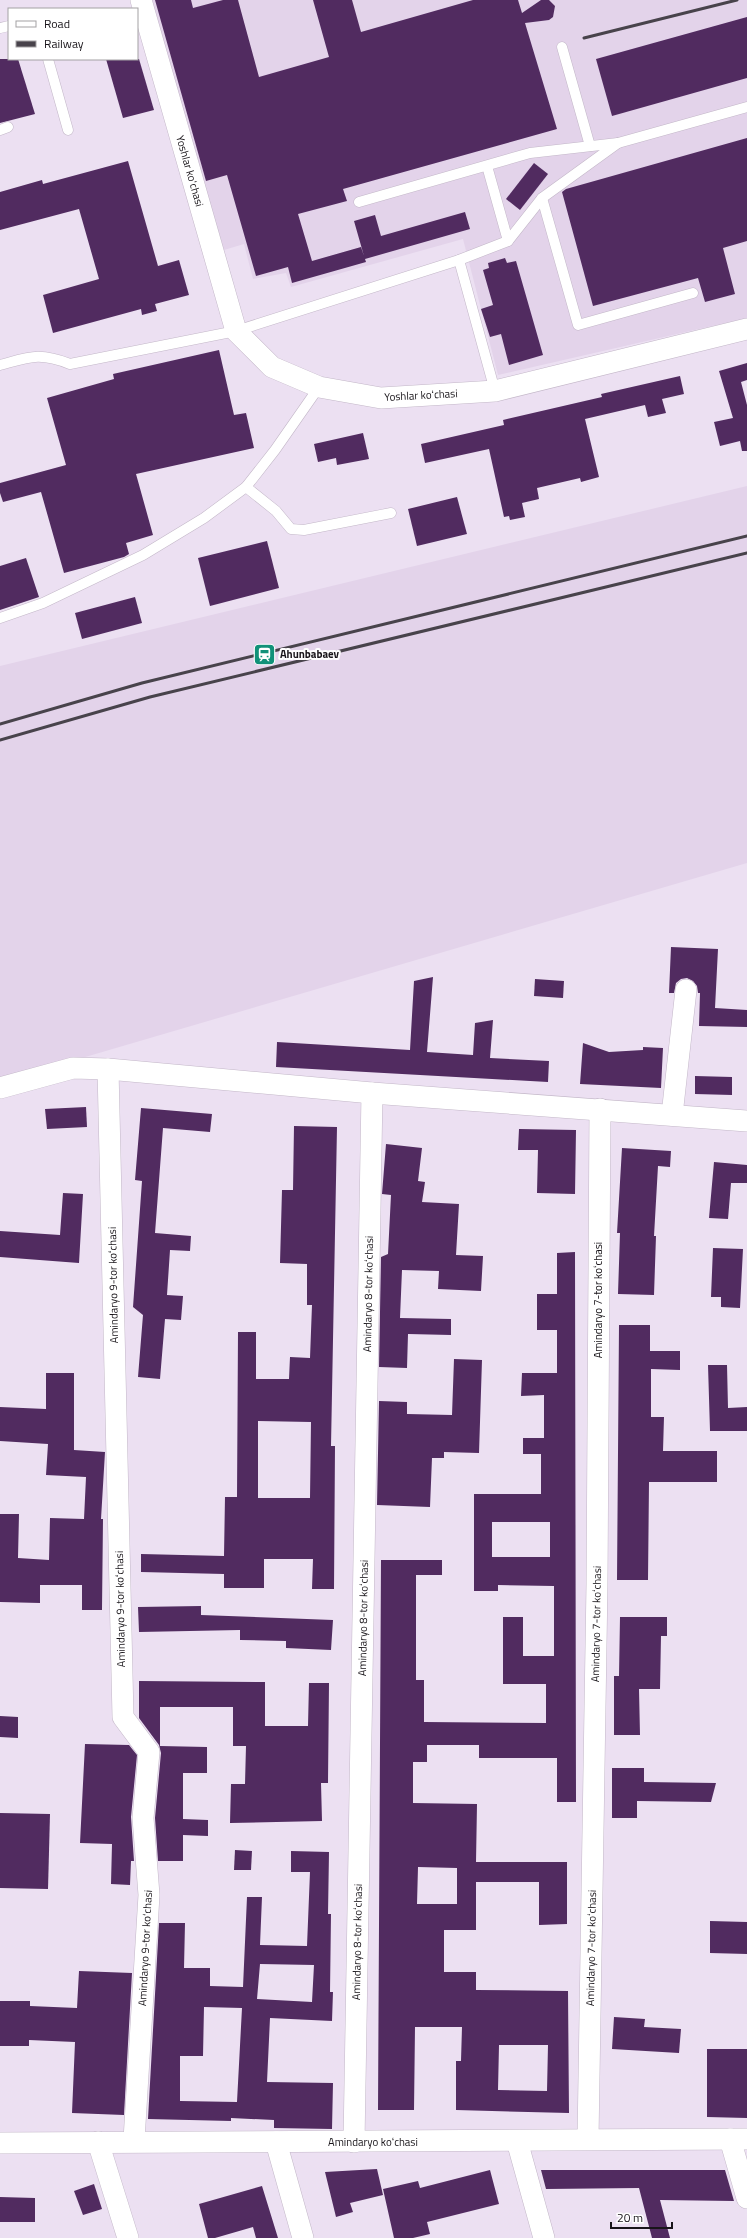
<svg xmlns="http://www.w3.org/2000/svg" width="747" height="2238" font-family="'Titillium Web',sans-serif">
	<rect width="100%" height="100%" fill="#ece0f2"/>
	<g fill="#e3d3ea">
		<polygon points="152,0 747,0 747,318 498,375 463,239 291,287 286,273 253,279 244,244 224,250 186,124"/>
		<polygon points="747,486 747,863 0,1082 0,666"/>
	</g>
	<g fill="#512b60" fill-rule="evenodd">
		<polygon points="155,0 191,0 193,8 223,0 238,0 259,77 329,57 313,0 352,0 361,32 473,0 518,0 522,13 541,0 549,0 555,6 553,17 549,20 525,23 557,129 343,189 347,201 298,214 312,261 361,247 364,256 354,221 375,215 381,236 465,212 470,229 365,259 366,262 292,283 288,267 256,276 227,175 206,181"/>
		<polygon points="747,17 747,78 612,116 596,59"/>
		<polygon points="0,59 18,59 35,114 0,123"/>
		<polygon points="106,59 139,59 154,110 123,118"/>
		<polygon points="747,138 747,241 723,248 735,294 705,302 698,278 593,306 562,192 566,189"/>
		<polygon points="128,161 158,266 179,260 189,295 155,304 157,311 142,315 141,309 53,333 43,295 99,279 79,209 0,230 0,192 42,180 43,184"/>
		<polygon points="534,163 548,174 520,210 506,199"/>
		<polygon points="505,258 507,263 516,261 543,355 509,365 501,334 490,337 481,309 493,305 483,270 489,268 488,263"/>
		<polygon points="219,350 234,415 246,413 254,448 136,474 153,535 126,543 129,554 124,557 64,573 41,492 3,502 0,493 0,483 66,465 47,398 114,379 113,374"/>
		<polygon points="747,363 747,380 741,382 747,405 747,451 742,451 740,441 720,446 714,422 733,418 719,371"/>
		<polygon points="680,376 684,394 662,399 666,413 648,417 645,405 585,419 599,477 581,482 580,478 537,488 539,499 522,503 525,517 510,520 509,516 504,517 489,449 425,463 421,444 504,425 503,420 602,397 601,394"/>
		<polygon points="363,433 369,459 337,465 336,458 318,462 314,444"/>
		<polygon points="457,497 467,534 417,546 408,509"/>
		<polygon points="267,541 279,588 210,606 198,558"/>
		<polygon points="26,558 39,597 0,610 0,566"/>
		<polygon points="135,597 142,623 82,639 75,613"/>
		<polygon points="671,947 718,949 715,1008 747,1010 747,1027 699,1026 700,993 698,993 697,986 693,981 687,978 681,979 676,983 674,993 669,993"/>
		<polygon points="433,977 427,1052 473,1055 475,1023 493,1020 490,1058 549,1061 548,1082 276,1067 277,1042 410,1050 414,981"/>
		<polygon points="535,979 564,981 563,998 534,996"/>
		<polygon points="583,1043 609,1052 643,1050 643,1047 663,1048 661,1088 580,1084"/>
		<polygon points="695,1076 732,1077 732,1095 695,1094"/>
		<polygon points="86,1107 87,1127 47,1129 45,1109"/>
		<polygon points="141,1108 212,1114 210,1132 163,1128 155,1233 191,1236 190,1251 170,1250 167,1295 183,1296 181,1320 165,1319 160,1379 138,1377 143,1315 133,1307 142,1181 135,1180"/>
		<path d="M294,1126L337,1127L331,1446H335L334,1589H312L313,1559H264V1588H224V1574L141,1572V1554L224,1556L225,1497H237L238,1332H256V1379H289L290,1357L310,1358L312,1305H307V1264L280,1263L282,1190H293ZM258,1421L311,1422L310,1498H258Z"/>
		<polygon points="519,1129 576,1130 575,1194 537,1193 538,1150 518,1150"/>
		<polygon points="386,1144 422,1148 418,1181 425,1182 422,1202 459,1204 456,1255 483,1256 481,1291 438,1289 439,1271 402,1270 400,1318 451,1319 451,1335 408,1334 407,1368 379,1367 381,1257 388,1254 391,1195 382,1194"/>
		<polygon points="622,1148 671,1151 670,1167 658,1166 654,1236 656,1236 654,1295 618,1294 620,1233 617,1233"/>
		<polygon points="714,1162 747,1165 747,1183 731,1183 728,1219 709,1218"/>
		<polygon points="63,1193 83,1194 79,1263 0,1257 0,1231 60,1235"/>
		<polygon points="713,1248 743,1249 740,1308 721,1307 721,1297 711,1297"/>
		<path d="M575,1252L576,1802H557V1758H479V1745H427V1762H413V1803L477,1804L476,1862H567V1924L539,1925V1882H476V1930H444V1972H476V1990L568,1991L569,2113L456,2110V2061H461L462,2027H415L414,2110H378L381,1560H442V1575H416V1680H424V1722L546,1723V1684H503V1617H523V1656H554V1586L498,1585V1591H474V1494H541V1454H523V1438H544V1395L521,1396L522,1373H557V1330H537V1294H557V1253ZM492,1522H550V1557H492ZM418,1867L457,1868V1904H417ZM499,2045H548L547,2091L498,2090Z"/>
		<polygon points="619,1325 650,1325 650,1351 680,1351 680,1370 651,1369 651,1417 664,1417 663,1451 717,1451 717,1482 649,1482 648,1580 617,1580"/>
		<polygon points="454,1359 482,1360 479,1453 444,1452 444,1458 432,1458 430,1507 377,1505 379,1401 407,1402 407,1414 452,1415"/>
		<polygon points="708,1365 727,1365 728,1408 747,1407 747,1431 710,1431"/>
		<polygon points="46,1373 74,1373 74,1450 105,1452 101,1519 103,1519 102,1610 82,1610 82,1585 40,1585 40,1603 0,1602 0,1514 19,1514 18,1558 49,1560 50,1518 84,1519 86,1477 46,1475 48,1444 0,1441 0,1407 46,1409"/>
		<polygon points="201,1606 201,1615 333,1620 331,1650 286,1648 286,1641 240,1640 240,1630 139,1632 138,1607"/>
		<polygon points="620,1617 667,1617 667,1636 661,1636 660,1689 639,1689 640,1735 614,1735 614,1676 619,1676"/>
		<polygon points="139,1681 265,1682 265,1726 308,1726 309,1683 329,1683 328,1783 321,1783 322,1821 230,1823 231,1784 245,1784 246,1746 233,1746 233,1707 160,1707 160,1746 207,1747 207,1773 183,1773 183,1819 208,1820 208,1836 183,1835 183,1861 158,1861 155,1818 161,1753 159,1745 139,1718"/>
		<polygon points="0,1716 18,1717 18,1738 0,1737"/>
		<polygon points="85,1744 129,1745 137,1755 131,1817 134,1861 131,1861 130,1885 111,1884 112,1844 80,1843"/>
		<polygon points="612,1768 644,1768 644,1782 716,1783 711,1802 637,1801 637,1818 612,1818"/>
		<polygon points="0,1813 50,1814 48,1889 0,1888"/>
		<polygon points="235,1850 252,1851 251,1870 234,1870"/>
		<path d="M291,1851L329,1852L328,1914H331L330,1992H333L332,2021L270,2018L267,2082L333,2083L332,2129L274,2128V2120L231,2118V2121L148,2119L159,1923H185L184,1968H210V1986L243,1987L247,1897H262L260,1945L307,1946L310,1872H291ZM260,1964L314,1965L312,2002L257,1999ZM204,2007L242,2008L237,2102L180,2101V2056H203Z"/>
		<polygon points="710,1921 747,1922 747,1954 710,1953"/>
		<polygon points="79,1971 132,1973 124,2115 72,2113 75,2042 29,2040 29,2046 0,2046 0,2001 30,2001 30,2006 77,2008"/>
		<polygon points="614,2017 645,2019 644,2027 681,2029 679,2053 612,2049"/>
		<polygon points="707,2049 747,2049 747,2118 707,2117"/>
		<polygon points="377,2169 383,2195 350,2203 353,2212 336,2217 325,2172"/>
		<polygon points="490,2170 499,2204 427,2222 430,2234 413,2238 394,2238 383,2189 418,2181 420,2188"/>
		<polygon points="541,2170 725,2170 734,2201 660,2200 670,2238 652,2238 639,2188 546,2189"/>
		<polygon points="94,2184 102,2209 83,2215 74,2191"/>
		<polygon points="262,2186 278,2238 256,2238 253,2227 215,2238 208,2238 199,2204"/>
		<polygon points="0,2197 35,2198 35,2222 0,2222"/>
	</g>
	<g fill="none" stroke-linecap="round" stroke-linejoin="round">
		<defs>
			<g id="service">
				<polyline points="0,28 9,26"/>
				<polyline points="562,47 590,146"/>
				<polyline points="48,59 68,130"/>
				<polyline points="0,130 8,127"/>
				<polyline points="487,166 508,241"/>
				<polyline points="542,198 578,325 693,293"/>
				<polyline points="359,202 530,153 618,143 747,107"/>
				<polyline points="459,260 495,391"/>
				<path d="M0,365C30,357 39,352 70,364L236,331L459,260L508,241L542,198L618,143"/>
				<polyline points="246,487 276,511 291,529 304,530 391,513"/>
				<polyline points="0,618 43,603 143,555 204,518 246,487 275,450 319,387"/>
			</g>
			<g id="minor">
				<polyline points="141,0 236,331 272,367 319,387 381,398 495,391 747,329"/>
				<polyline points="108,1069 123,1717 149,1752 143,1818 149,1895 134,2140"/>
				<polyline points="0,1088 73,1068 108,1069 372,1093 747,1121"/>
				<polyline points="672,1115 686,990"/>
				<polyline points="588,2139 597,1584 600,1109"/>
				<polyline points="730,2139 747,2198"/>
				<polyline points="517,2141 544,2238"/>
				<polyline points="98,2142 128,2238"/>
				<polyline points="276,2142 303,2238"/>
				<polyline points="354,2142 372,1093"/>
				<path d="M0,2143C249,2140 498,2142 747,2139"/>
			</g>
		</defs>
		<use href="#service" stroke="#c3b7c8" stroke-width="11"/>
		<use href="#minor" stroke="#c3b7c8" stroke-width="22"/>
		<use href="#service" stroke="#fff" stroke-width="10"/>
		<use href="#minor" stroke="#fff" stroke-width="21"/>
		<g stroke="#48434b" stroke-width="3">
			<polyline points="584,38 737,0"/>
			<polyline points="0,724 142,683 747,536"/>
			<polyline points="0,740 150,697 747,553"/>
		</g>
	</g>
	<defs>
		<symbol id="station-square" viewBox="-11 -11 22 22"><rect x="-9" y="-9" width="18" height="18" rx="4" fill="#119179" stroke="#fff"/><path d="M-3-6H3Q5-6 5-4V2Q5 4 3 4L4.5 6H3L1.5 4h-3L-3 6H-4.5L-3 4Q-5 4-5 2V-4Q-5-6-3-6ZM-3.5-4v3h7v-3ZM-3.5 1v1.5H-2V1ZM2 1v1.5H3.5V1Z" fill="#fff"/></symbol>
	</defs>
	<g fill-rule="evenodd">
		<use href="#station-square" x="252" y="642" width="25" height="25"/>
	</g>
	<g text-anchor="middle" dominant-baseline="central" stroke-width="4" stroke-linejoin="round" paint-order="stroke">
		<g font-size="11" fill="#181419" stroke="#fff">
			<text transform="translate(190 171) rotate(74)">Yoshlar koʻchasi</text>
			<text transform="translate(421 395) rotate(-3)">Yoshlar koʻchasi</text>
			<text transform="translate(113 1285) rotate(-91)">Amindaryo 9-tor koʻchasi</text>
			<text transform="translate(368 1294) rotate(-89)">Amindaryo 8-tor koʻchasi</text>
			<text transform="translate(598 1300) rotate(-90)">Amindaryo 7-tor koʻchasi</text>
			<text transform="translate(120 1609) rotate(-91)">Amindaryo 9-tor koʻchasi</text>
			<text transform="translate(363 1618) rotate(-89)">Amindaryo 8-tor koʻchasi</text>
			<text transform="translate(596 1624) rotate(-89)">Amindaryo 7-tor koʻchasi</text>
			<text transform="translate(357 1942) rotate(-89)">Amindaryo 8-tor koʻchasi</text>
			<text transform="translate(145 1948) rotate(-87)">Amindaryo 9-tor koʻchasi</text>
			<text transform="translate(591 1948) rotate(-89)">Amindaryo 7-tor koʻchasi</text>
			<text x="373" y="2142">Amindaryo koʻchasi</text>
		</g>
		<g font-size="11" font-weight="bold" fill="#181419" stroke="#fff" text-anchor="start">
			<text x="280" y="654">Ahunbabaev</text>
		</g>
	</g>
	<rect x="8" y="8" width="130" height="52" fill="#ffffff" stroke="#a3a1a3"/>
	<rect x="16" y="21" width="20" height="6" fill="#ffffff" stroke="#a3a1a3"/>
	<text x="44" y="28" font-size="12" fill="#181419">Road</text>
	<rect x="16" y="41" width="20" height="6" fill="#48434b" stroke="#a3a1a3"/>
	<text x="44" y="48" font-size="12" fill="#181419">Railway</text>
	<path d="M611 2222v6h61v-6" fill="none" stroke="#181419" stroke-width="2"/>
	<text x="617" y="2222" font-size="12" fill="#181419" stroke="#ffffff" stroke-width="3" paint-order="stroke">20 m</text>
</svg>
